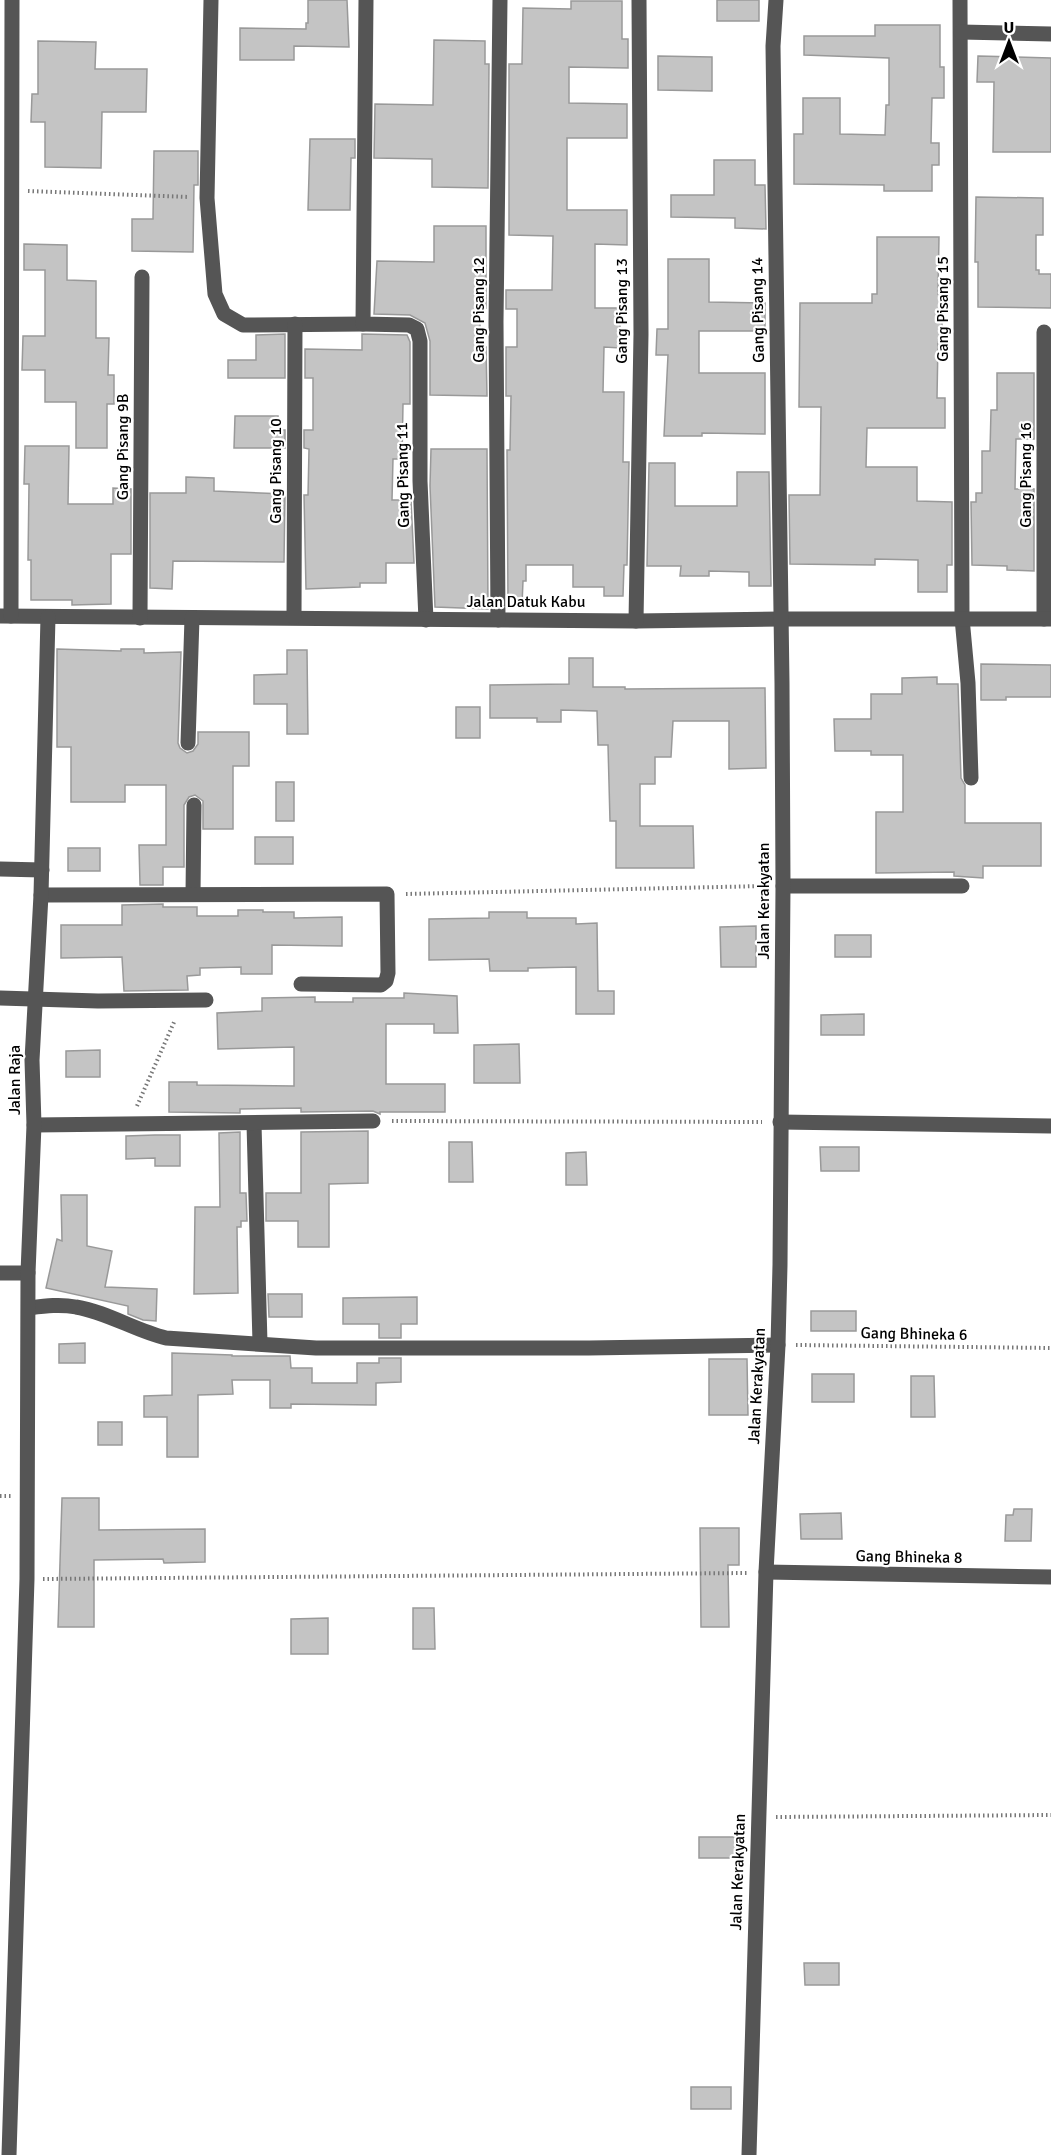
<svg xmlns="http://www.w3.org/2000/svg" width="1051" height="2155" font-family="Signika,sans-serif">
	<rect width="100%" height="100%" fill="#fff"/>
	<g fill="#c4c4c4" stroke="#999" stroke-width="1.5">
		<polygon points="308,0 347,0 349,47 294,46 294,60 240,60 240,28 306,29 306,23 308,23"/>
		<rect x="717" y="0" width="42" height="21"/>
		<polygon points="571,1 622,1 622,39 628,39 628,68 569,67 569,103 627,104 627,138 567,138 567,210 627,210 627,245 595,244 595,308 620,308 620,348 604,347 603,392 624,392 623,462 629,462 627,565 624,565 623,596 604,596 604,587 573,587 573,565 526,565 526,581 523,581 522,605 508,604 507,450 510,450 511,396 506,396 506,347 517,347 517,309 506,309 506,290 552,290 553,236 509,235 509,64 522,64 523,8 571,9"/>
		<polygon points="875,25 940,25 940,67 944,67 944,98 932,98 931,143 939,143 939,165 932,165 932,191 884,191 884,185 794,184 794,134 803,134 803,98 840,98 840,134 885,135 886,105 889,105 889,58 804,55 804,36 875,36"/>
		<polygon points="434,40 485,41 485,64 489,64 488,188 432,187 432,159 374,158 375,104 433,105"/>
		<polygon points="38,41 96,42 95,69 147,69 146,112 102,112 101,168 45,167 45,122 31,122 32,94 38,94"/>
		<polygon points="658,56 712,57 712,91 658,90"/>
		<polygon points="978,56 1051,58 1051,152 993,152 994,82 977,82"/>
		<polygon points="310,139 355,139 355,158 351,158 350,210 308,210"/>
		<polygon points="154,151 198,151 198,185 194,185 193,252 132,251 132,219 153,219"/>
		<polygon points="714,160 755,160 755,185 765,185 766,229 735,228 735,218 671,217 671,195 714,195"/>
		<polygon points="976,197 1043,198 1043,235 1036,235 1036,270 1039,270 1039,274 1051,274 1051,308 978,307 978,262 975,262"/>
		<polygon points="434,226 486,226 486,308 480,308 480,347 486,347 487,396 430,395 430,341 425,323 410,315 374,314 377,261 434,262"/>
		<polygon points="877,237 939,237 938,294 942,294 942,343 938,342 937,398 945,398 945,428 867,428 866,467 917,467 917,501 952,502 952,565 947,565 947,592 918,592 918,560 875,559 875,565 790,564 789,495 820,495 821,407 799,407 800,303 872,303 872,294 877,294"/>
		<polygon points="24,244 67,245 67,280 96,281 96,338 109,338 108,375 114,375 114,404 107,404 107,448 76,448 76,402 45,402 45,370 22,370 23,336 45,336 45,270 24,270"/>
		<polygon points="668,259 709,259 709,302 765,303 765,331 699,331 699,373 765,373 765,434 702,433 702,436 664,436 668,355 656,355 657,329 668,329"/>
		<polygon points="285,334 285,378 228,378 228,360 256,360 256,335"/>
		<polygon points="362,334 407,335 410,342 410,404 403,404 402,459 393,459 392,500 411,500 414,563 386,563 386,583 360,583 360,587 306,589 304,495 308,495 309,449 304,448 304,430 313,430 313,378 305,378 305,349 362,350"/>
		<polygon points="997,373 1034,373 1034,439 1016,439 1015,489 1034,489 1034,571 1007,570 1007,566 972,565 971,502 976,502 976,493 982,493 982,451 990,451 991,410 997,410"/>
		<polygon points="235,416 278,416 278,430 285,430 285,448 234,448"/>
		<polygon points="25,446 69,446 68,504 113,504 113,488 131,489 131,554 111,554 111,604 72,605 72,600 31,600 31,560 28,560 29,484 24,484"/>
		<polygon points="431,449 487,449 488,609 435,607 430,486"/>
		<polygon points="649,463 675,463 675,506 737,506 737,472 769,472 771,586 749,586 749,572 709,571 709,576 680,576 681,566 647,566"/>
		<polygon points="186,477 214,478 214,491 285,494 284,562 173,561 172,589 150,588 150,493 186,493"/>
		<polygon points="57,649 121,651 121,649 144,649 144,653 181,652 178,743 180,748 187,753 193,751 198,744 198,732 249,732 249,766 233,766 233,829 203,829 203,801 195,795 189,797 184,805 184,867 163,867 163,885 140,885 139,845 166,845 166,785 125,785 125,802 71,802 71,747 57,747"/>
		<polygon points="287,650 307,650 308,734 287,734 287,704 254,704 254,675 287,674"/>
		<polygon points="569,658 593,658 593,687 625,687 625,689 765,688 766,768 729,769 729,721 673,721 671,757 655,757 655,784 640,784 640,826 693,826 694,868 616,868 616,821 610,821 608,745 598,745 597,711 561,710 561,722 537,722 537,718 490,718 490,685 569,684"/>
		<polygon points="981,664 1051,665 1051,697 1006,697 1006,700 981,700"/>
		<polygon points="937,677 937,684 958,684 961,778 965,785 965,823 1041,823 1041,866 983,866 983,878 954,876 954,872 876,873 876,812 903,812 903,755 871,755 871,751 835,751 834,719 871,719 871,694 902,694 902,678"/>
		<rect x="456" y="707" width="24" height="31"/>
		<rect x="276" y="782" width="18" height="39"/>
		<rect x="255" y="837" width="38" height="27"/>
		<rect x="68" y="848" width="32" height="23"/>
		<polygon points="163,904 163,907 197,907 197,916 238,916 238,910 263,910 263,912 294,912 294,918 342,917 342,946 272,945 272,974 241,974 241,967 200,968 200,975 187,976 188,990 124,991 122,957 61,958 61,925 122,925 122,905"/>
		<polygon points="489,912 527,912 527,918 576,918 576,924 597,923 598,991 614,991 614,1014 576,1014 576,967 528,968 528,971 490,971 489,959 429,960 429,919 489,918"/>
		<polygon points="756,926 756,967 721,967 720,927"/>
		<rect x="835" y="935" width="36" height="22"/>
		<polygon points="404,993 457,996 458,1033 434,1033 434,1024 386,1024 386,1084 445,1084 445,1112 380,1112 380,1114 373,1111 301,1112 301,1108 240,1109 240,1113 169,1112 169,1082 197,1082 197,1085 294,1086 294,1047 218,1049 217,1013 262,1011 262,998 315,997 315,1002 353,1002 353,998 404,998"/>
		<polygon points="864,1014 864,1035 821,1035 821,1015"/>
		<polygon points="519,1044 520,1083 474,1083 474,1045"/>
		<polygon points="100,1050 100,1077 66,1077 66,1051"/>
		<polygon points="368,1131 368,1183 329,1184 329,1247 298,1247 298,1221 266,1221 266,1193 301,1193 301,1132"/>
		<polygon points="240,1132 240,1193 246,1193 247,1221 241,1221 241,1227 237,1227 238,1293 194,1294 195,1207 220,1207 219,1133"/>
		<polygon points="155,1135 180,1135 180,1166 155,1166 155,1158 126,1159 126,1136"/>
		<polygon points="449,1142 472,1142 473,1182 449,1182"/>
		<polygon points="820,1147 859,1147 859,1171 821,1171"/>
		<polygon points="586,1152 587,1185 566,1185 566,1153"/>
		<polygon points="61,1195 87,1195 87,1246 112,1251 105,1287 157,1289 156,1321 143,1320 128,1314 128,1306 46,1288 57,1239 62,1241"/>
		<polygon points="268,1294 302,1294 302,1317 269,1317"/>
		<polygon points="417,1297 417,1324 401,1324 401,1338 379,1338 379,1324 343,1324 343,1298"/>
		<rect x="811" y="1311" width="45" height="20"/>
		<polygon points="85,1343 85,1363 59,1363 59,1344"/>
		<polygon points="172,1353 232,1355 232,1356 290,1356 291,1368 312,1368 312,1383 357,1383 357,1363 379,1363 379,1358 401,1358 401,1382 376,1383 376,1405 291,1404 291,1408 270,1408 270,1380 232,1380 233,1394 198,1395 198,1457 167,1457 167,1417 144,1417 144,1396 172,1395"/>
		<polygon points="709,1359 747,1359 748,1415 709,1415"/>
		<rect x="812" y="1374" width="42" height="28"/>
		<polygon points="911,1376 934,1376 935,1417 911,1417"/>
		<rect x="98" y="1422" width="24" height="23"/>
		<polygon points="62,1498 99,1498 99,1530 205,1529 205,1562 164,1563 163,1559 94,1560 94,1627 58,1627"/>
		<polygon points="1014,1509 1032,1509 1031,1541 1005,1541 1006,1515 1013,1515"/>
		<polygon points="841,1513 842,1539 801,1539 800,1514"/>
		<polygon points="700,1528 739,1528 739,1565 728,1565 729,1627 701,1627"/>
		<polygon points="413,1608 434,1608 435,1649 413,1649"/>
		<polygon points="328,1618 328,1654 291,1654 291,1619"/>
		<rect x="699" y="1837" width="44" height="21"/>
		<polygon points="804,1963 839,1963 839,1985 805,1985"/>
		<rect x="691" y="2087" width="40" height="22"/>
	</g>
	<g fill="none" stroke-linecap="round" stroke-linejoin="round">
		<g stroke="#777" stroke-width="4" stroke-dasharray="1.5 3" stroke-linecap="butt">
			<polyline points="28,191 189,197"/>
			<polyline points="406,894 764,886"/>
			<polyline points="137,1106 175,1020"/>
			<polyline points="392,1121 762,1122"/>
			<polyline points="796,1345 1051,1348"/>
			<polyline points="0,1496 11,1496"/>
			<polyline points="43,1579 747,1573"/>
			<polyline points="776,1817 1051,1815"/>
		</g>
		<g stroke="#555" stroke-width="15">
			<polyline points="211,0 207,198 215,294 224,314 243,325 363,324"/>
			<polyline points="366,0 363,324 409,325 417,329 420,341 420,481 426,620"/>
			<polyline points="960,0 962,618 968,683 971,778"/>
			<polyline points="961,32 1051,34"/>
			<polyline points="1044,332 1044,619"/>
			<polyline points="0,616 636,621 780,619 1051,619"/>
			<polyline points="11,616 12,0"/>
			<polyline points="294,617 295,324"/>
			<polyline points="140,618 142,277"/>
			<polyline points="498,620 496,322 500,0"/>
			<polyline points="636,621 641,334 639,0"/>
			<polyline points="188,743 192,618"/>
			<polyline points="0,869 42,870"/>
			<polyline points="783,886 962,886"/>
			<polyline points="193,894 194,805"/>
			<polyline points="41,895 387,894 388,973 386,981 381,985 301,984"/>
			<polyline points="0,998 98,1001 206,1000"/>
			<polyline points="780,1122 1051,1126"/>
			<polyline points="254,1124 260,1343"/>
			<polyline points="34,1125 373,1121"/>
			<polyline points="0,1273 28,1273"/>
			<path d="M29,1308C45,1306 60,1304 76,1307C107,1312 136,1331 166,1338L316,1348H589L778,1345"/>
			<polyline points="766,1572 1051,1577"/>
			<polyline points="9,2155 27,1579 28,1273 34,1125 32,1060 41,895 48,617"/>
			<polyline points="749,2155 766,1572 778,1345 780,1265 783,886 782,683 773,46 776,0"/>
		</g>
	</g>
	<g text-anchor="middle" dominant-baseline="central" stroke-width="4.5" stroke-linejoin="round" paint-order="stroke">
		<g font-size="16" fill="#000" stroke="#fff">
			<text transform="translate(943 309) rotate(-90)">Gang Pisang 15</text>
			<text transform="translate(479 310) rotate(-90)">Gang Pisang 12</text>
			<text transform="translate(758 310) rotate(-91)">Gang Pisang 14</text>
			<text transform="translate(622 311) rotate(-90)">Gang Pisang 13</text>
			<text transform="translate(123 447) rotate(-90)">Gang Pisang 9B</text>
			<text transform="translate(276 471) rotate(-90)">Gang Pisang 10</text>
			<text transform="translate(403 475) rotate(-91)">Gang Pisang 11</text>
			<text transform="translate(1026 475) rotate(-90)">Gang Pisang 16</text>
			<text x="526" y="602">Jalan Datuk Kabu</text>
			<text transform="translate(764 901) rotate(-90)">Jalan Kerakyatan</text>
			<text transform="translate(15 1080) rotate(-90)">Jalan Raja</text>
			<text transform="translate(914 1334) rotate(1)">Gang Bhineka 6</text>
			<text transform="translate(757 1386) rotate(-87)">Jalan Kerakyatan</text>
			<text transform="translate(909 1557) rotate(1)">Gang Bhineka 8</text>
			<text transform="translate(738 1872) rotate(-88)">Jalan Kerakyatan</text>
		</g>
	</g>
	<g transform="translate(1009 42)" stroke="#ffffff" stroke-width="4.5" paint-order="stroke">
	<path d="M0-4.5L10 22L0 15L-10 22Z" fill="#000000"/>
	<text y="-9" font-size="16" font-weight="bold" text-anchor="middle" fill="#000000">U</text>
	</g>
</svg>
